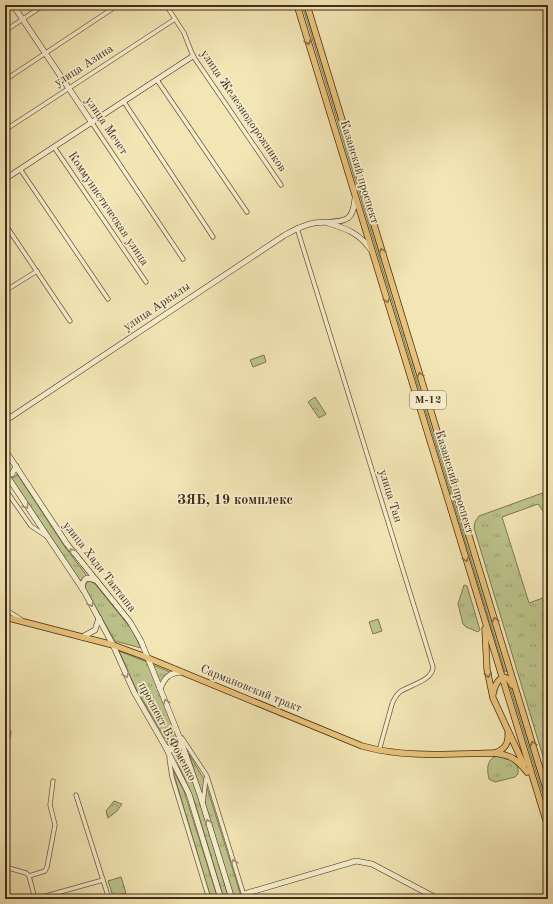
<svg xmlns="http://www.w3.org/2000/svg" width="553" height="904" font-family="'Old Standard TT',serif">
	<defs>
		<pattern id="grass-tufts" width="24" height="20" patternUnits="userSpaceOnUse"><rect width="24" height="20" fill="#bdc48c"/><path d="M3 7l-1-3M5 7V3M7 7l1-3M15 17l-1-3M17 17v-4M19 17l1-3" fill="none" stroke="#9ba071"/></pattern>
		<pattern id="park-crowns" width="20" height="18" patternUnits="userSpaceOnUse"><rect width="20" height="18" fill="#bdc48c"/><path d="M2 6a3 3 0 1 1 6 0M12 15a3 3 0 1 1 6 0" fill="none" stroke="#9ba071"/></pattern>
	</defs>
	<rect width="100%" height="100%" fill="#f3e6b5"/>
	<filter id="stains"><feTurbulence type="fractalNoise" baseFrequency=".005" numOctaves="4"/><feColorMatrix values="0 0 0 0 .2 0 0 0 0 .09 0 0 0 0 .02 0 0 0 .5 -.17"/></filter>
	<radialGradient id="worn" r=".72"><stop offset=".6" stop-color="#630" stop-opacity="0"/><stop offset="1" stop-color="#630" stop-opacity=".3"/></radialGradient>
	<g fill="url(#grass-tufts)" stroke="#807852">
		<polygon points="302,5 304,5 508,671 505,672"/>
		<polygon points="17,474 65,547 87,576 80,581 11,478 15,477"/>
		<polygon points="548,491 548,518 538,504 502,517 529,603 548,596 548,773 474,528 475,522 479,516"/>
		<polygon points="88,581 92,582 96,585 132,630 141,648 115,641 86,590 85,586"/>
		<polygon points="464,585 467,586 480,630 478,632 466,627 463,624 458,604"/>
		<polygon points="119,651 147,662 180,743 177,748 171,748 169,745 136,689"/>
		<polygon points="153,665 170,672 160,684"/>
		<polygon points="509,684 512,687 548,804 548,811"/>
		<polygon points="183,749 197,791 229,899 224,899 195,803 174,754 179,753"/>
		<polygon points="189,754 205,781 242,899 234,899"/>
		<path d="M497,756C508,757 520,762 518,774L515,777L495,782L489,779C487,770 486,759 497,756Z"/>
		<polygon points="172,768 184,791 218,899 211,899"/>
	</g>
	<g fill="url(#park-crowns)" stroke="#807852">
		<polygon points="315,397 326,414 319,418 308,402"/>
		<polygon points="114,801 122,804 117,811 108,818 106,811"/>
		<polygon points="121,877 126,893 113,896 108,881"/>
	</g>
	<g fill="#bdc48c" stroke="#807852">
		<polygon points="264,355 266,362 253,367 250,360"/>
		<polygon points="378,619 382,631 373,634 369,622"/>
	</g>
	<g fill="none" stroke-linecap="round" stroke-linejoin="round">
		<defs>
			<g id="street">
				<polyline points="166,5 184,33 193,56 281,185"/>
				<polyline points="5,31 44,5"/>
				<polyline points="5,80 118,5"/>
				<polyline points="157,80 247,212"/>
				<polyline points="124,102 213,237"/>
				<polyline points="92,123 183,259"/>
				<polyline points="5,130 175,19"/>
				<polyline points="54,147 146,282"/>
				<polyline points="20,169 108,299"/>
				<polyline points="5,224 70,321"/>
				<path d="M297,228L433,667C433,680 411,685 401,691C397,694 394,699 392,704L379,751"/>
				<polyline points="5,291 37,271"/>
				<polyline points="5,489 31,526 46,536"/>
				<polyline points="5,609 22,620"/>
				<polyline points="5,731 9,732 5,752"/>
				<polyline points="182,738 207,776 245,899"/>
				<polyline points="169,758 172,777 209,899"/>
				<polyline points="76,795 109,899"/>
				<polyline points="203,802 206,778"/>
				<polyline points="5,867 26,873 29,876"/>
				<polyline points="35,899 29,876 45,871 47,867 55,825 50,805 53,781"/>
				<polyline points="35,899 103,880"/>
			</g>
			<g id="secondary">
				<polyline points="13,5 92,123"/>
				<polyline points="5,179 193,56"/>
				<path d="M328,223C347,229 359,233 371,250"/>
				<path d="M5,421L285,235C294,230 303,225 314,223C324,221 339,224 348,218C354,213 354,205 355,198"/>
				<polyline points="5,450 67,544 130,622 141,641 181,741 200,795 232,899"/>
				<polyline points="5,472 9,474 12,474 16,466"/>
				<polyline points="5,473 84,591 113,645 134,692 165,746 189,794 221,899"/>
				<path d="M83,590C82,585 82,581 87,578L96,580"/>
				<polyline points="82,637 95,630 99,618"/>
				<path d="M160,689C165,677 169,673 182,672"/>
				<polyline points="166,747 170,750 176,750 180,746 181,742"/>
				<polyline points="244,894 356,861 372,864 438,899"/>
			</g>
			<g id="primary">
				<polyline points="297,5 548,827"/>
				<polyline points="307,5 548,795"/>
				<path d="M5,617L113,645L143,656L362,746C405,758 449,754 493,753C510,755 516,758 527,772"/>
				<polyline points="485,629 487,669 493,698 524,765"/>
				<path d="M493,694C495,683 504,668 512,685"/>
				<path d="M495,753C504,750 509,743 508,734"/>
			</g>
		</defs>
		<use href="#street" stroke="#6f5b3f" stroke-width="5"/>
		<use href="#secondary" stroke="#432d18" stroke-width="6"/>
		<use href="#primary" stroke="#432d18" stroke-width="7"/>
		<use href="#street" stroke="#f7efcf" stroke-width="3.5"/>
		<use href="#secondary" stroke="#f7efcf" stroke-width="5"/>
		<use href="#primary" stroke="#eac37a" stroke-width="5.5"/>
	</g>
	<defs><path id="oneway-chevron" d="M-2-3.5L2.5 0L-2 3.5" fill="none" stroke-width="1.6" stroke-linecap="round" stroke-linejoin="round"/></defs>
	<g stroke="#8e7044">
		<use href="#oneway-chevron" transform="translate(308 42) rotate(73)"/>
		<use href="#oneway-chevron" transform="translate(382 251) rotate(-106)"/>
		<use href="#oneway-chevron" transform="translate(387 300) rotate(73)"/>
		<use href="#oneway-chevron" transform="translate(420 375) rotate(-107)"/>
		<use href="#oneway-chevron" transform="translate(466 559) rotate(73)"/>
		<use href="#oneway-chevron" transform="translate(495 620) rotate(-107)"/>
		<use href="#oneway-chevron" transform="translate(488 675) rotate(80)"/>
		<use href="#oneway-chevron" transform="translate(533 744) rotate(-107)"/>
	</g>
	<g stroke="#9d8e74">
		<use href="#oneway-chevron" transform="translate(26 506) rotate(57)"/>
		<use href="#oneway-chevron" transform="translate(72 551) rotate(-129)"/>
		<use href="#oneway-chevron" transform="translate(91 604) rotate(60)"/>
		<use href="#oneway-chevron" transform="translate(126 675) rotate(66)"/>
		<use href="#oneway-chevron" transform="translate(166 702) rotate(-112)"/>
		<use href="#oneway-chevron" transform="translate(208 822) rotate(-107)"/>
		<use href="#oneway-chevron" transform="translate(234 862) rotate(-108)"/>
	</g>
	<g text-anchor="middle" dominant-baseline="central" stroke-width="3.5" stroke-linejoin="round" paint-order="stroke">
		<rect fill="#f7efcf" stroke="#79674f" stroke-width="1" x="410" y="391" width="36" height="18" rx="3"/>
		<g font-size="11" font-weight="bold" fill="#432d18">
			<text x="428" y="400">М-12</text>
		</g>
		<g font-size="12" fill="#432d18" stroke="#f7efcf">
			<text transform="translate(84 66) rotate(-33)">улица Азина</text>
			<text transform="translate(243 111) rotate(56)">улица Железнодорожников</text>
			<text transform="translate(106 126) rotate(56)">улица Мечет</text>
			<text transform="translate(359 172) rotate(73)">Казанский проспект</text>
			<text transform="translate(108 209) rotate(56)">Коммунистическая улица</text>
			<text transform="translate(157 307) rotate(-34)">улица Аркылы</text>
			<text transform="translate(454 482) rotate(73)">Казанский проспект</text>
			<text transform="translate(390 496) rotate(73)">улица Тан</text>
			<text transform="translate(99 567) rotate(52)">улица Хади Такташа</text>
			<text transform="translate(251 689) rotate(22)">Сармановский тракт</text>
			<text transform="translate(167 732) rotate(62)">проспект В.Фоменко</text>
		</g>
		<g font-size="14" font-weight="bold" fill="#432d18" stroke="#f7efcf">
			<text x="235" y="500">ЗЯБ, 19 комплекс</text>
		</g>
	</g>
	<rect width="553" height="904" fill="none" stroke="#f3e6b5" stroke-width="20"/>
	<rect x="6" y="6" width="541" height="892" fill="none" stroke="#432d18" stroke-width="2"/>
	<rect x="10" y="10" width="533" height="884" fill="none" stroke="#432d18"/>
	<rect width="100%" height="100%" filter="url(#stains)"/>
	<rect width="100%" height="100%" fill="url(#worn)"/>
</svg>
